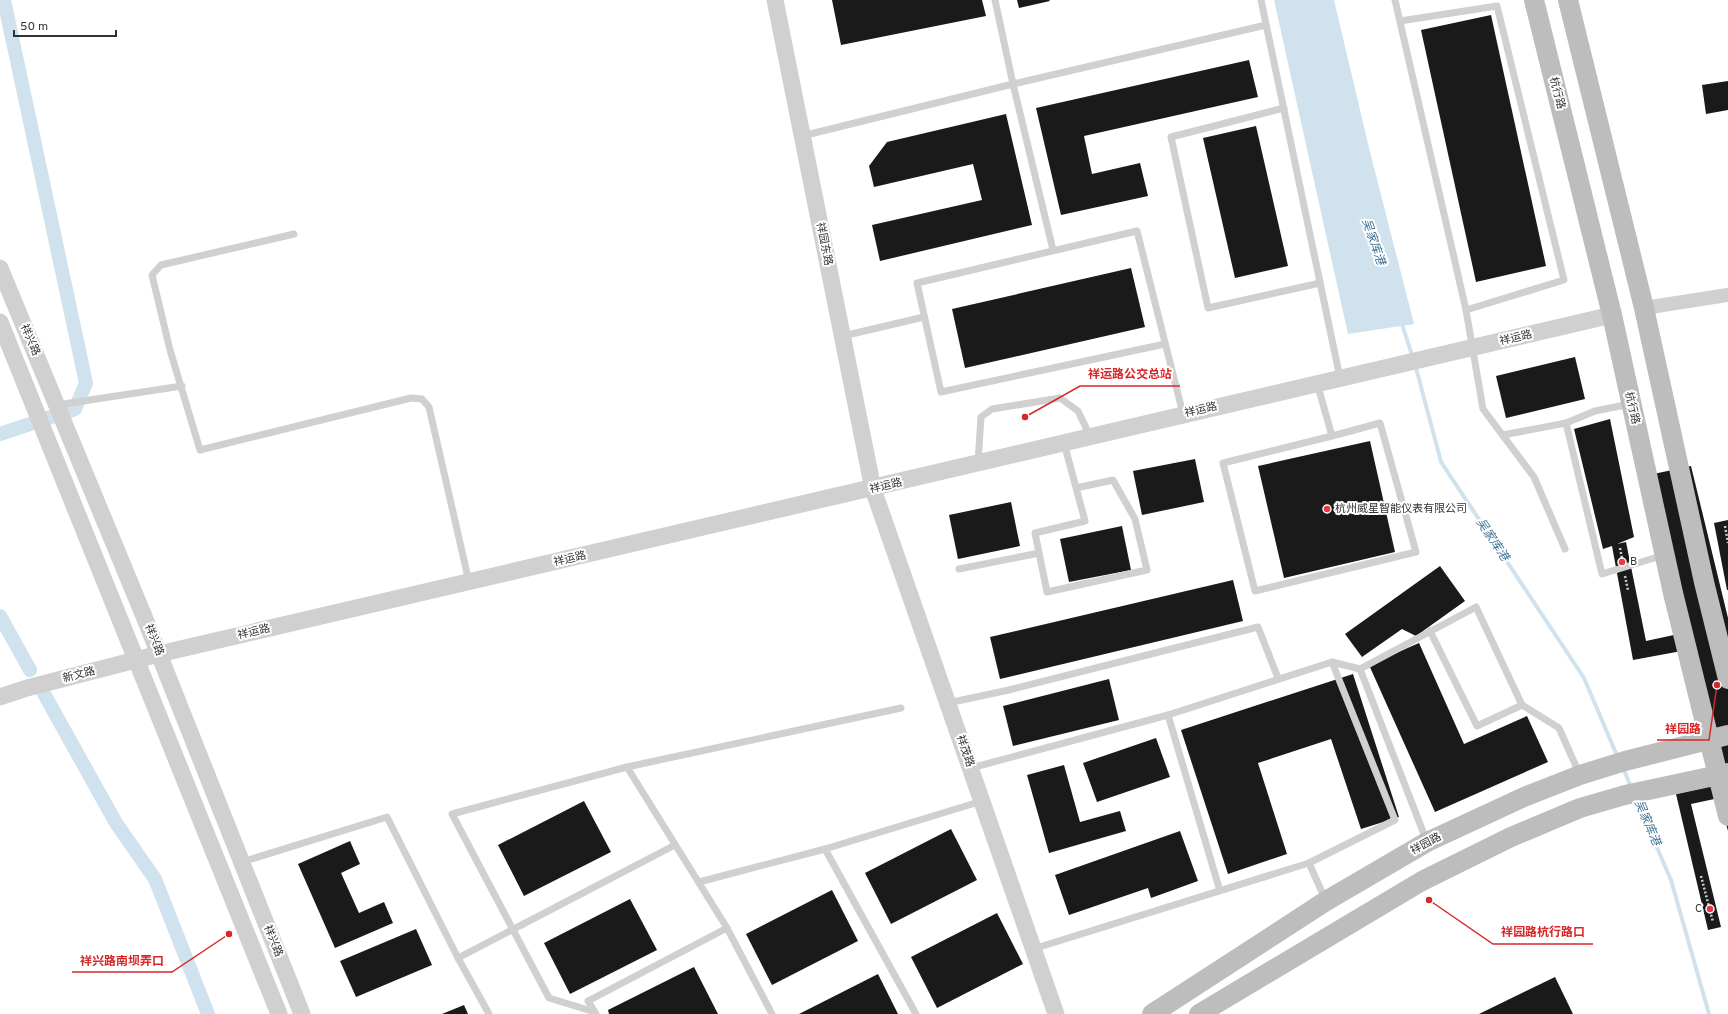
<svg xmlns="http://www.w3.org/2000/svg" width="1728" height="1014" font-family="Overpass,'Noto Sans SC',sans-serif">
	<rect width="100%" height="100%" fill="#fff"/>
	<polygon fill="#cfe2ee" points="1274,0 1334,0 1369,148 1414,324 1348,334"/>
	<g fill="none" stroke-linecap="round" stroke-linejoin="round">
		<g stroke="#cfe2ee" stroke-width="4">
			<polyline points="1401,321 1413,358"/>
			<polyline points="1415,364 1441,462 1584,678 1618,758"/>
			<polyline points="1623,768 1631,787"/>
			<polyline points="1636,799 1671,880 1709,1014"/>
		</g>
		<g stroke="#cfe2ee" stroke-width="14">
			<polyline points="0,434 75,409 86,383 4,0"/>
			<polyline points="0,616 30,670"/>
			<polyline points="43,692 116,823 155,879 208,1014"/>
		</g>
	</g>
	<g fill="#1a1a1a">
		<polygon points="832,0 982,0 986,16 841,45"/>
		<polygon points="1017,0 1049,0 1050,1 1019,8"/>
		<polygon points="1491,15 1546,266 1476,282 1421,30"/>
		<polygon points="1249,60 1258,97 1084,136 1092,174 1140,163 1148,196 1061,215 1036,108"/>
		<polygon points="1728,81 1728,110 1706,114 1702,85"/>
		<polygon points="1006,114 1032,225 880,261 872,225 982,200 973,164 874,187 869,166 887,142"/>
		<polygon points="1256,126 1288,266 1235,278 1203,138"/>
		<polygon points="1131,268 1145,327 965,368 952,309"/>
		<polygon points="1575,357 1585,399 1506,418 1496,376"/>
		<polygon points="1610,419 1634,537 1617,544 1626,542 1646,641 1683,633 1644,476 1691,466 1728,618 1728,831 1719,798 1691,804 1721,927 1708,930 1676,794 1720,784 1687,650 1633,660 1612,546 1603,549 1574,429"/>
		<polygon points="1370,441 1395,552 1284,578 1258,466"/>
		<polygon points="1195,459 1204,502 1142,515 1133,471"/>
		<polygon points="1011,502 1020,546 958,559 949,515"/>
		<polygon points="1728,520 1728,590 1727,590 1714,523"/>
		<polygon points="1122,526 1131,570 1069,582 1060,539"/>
		<polygon points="1440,566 1465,601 1416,636 1402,629 1362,657 1345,634"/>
		<polygon points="1233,580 1243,621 1000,679 990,637"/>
		<polygon points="1419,643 1464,744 1527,716 1548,762 1435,812 1369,665"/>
		<polygon points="1353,674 1399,817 1361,829 1331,739 1258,763 1287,854 1228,874 1181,730"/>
		<polygon points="1109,679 1119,720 1013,746 1003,706"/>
		<polygon points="1156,738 1170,777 1097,802 1083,763"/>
		<polygon points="1064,765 1080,822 1120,811 1126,831 1049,853 1027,775"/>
		<polygon points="584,801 611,852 524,896 498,845"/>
		<polygon points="951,829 977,880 891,924 865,873"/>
		<polygon points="1180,831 1198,881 1151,898 1148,888 1069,915 1055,875"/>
		<polygon points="350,841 360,864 341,873 359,913 384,902 393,923 335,948 298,864"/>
		<polygon points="832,890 858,941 772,985 746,934"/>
		<polygon points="630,899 657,950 570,994 544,943"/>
		<polygon points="997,913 1023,964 937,1008 911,957"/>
		<polygon points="416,929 432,965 356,997 340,961"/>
		<polygon points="694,967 718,1014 609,1014 608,1010"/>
		<polygon points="878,974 898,1014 799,1014"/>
		<polygon points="1555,977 1573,1014 1479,1014"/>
		<polygon points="464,1005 468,1014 442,1014"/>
	</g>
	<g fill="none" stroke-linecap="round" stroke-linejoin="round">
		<g stroke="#cdcdcd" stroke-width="2.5" stroke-dasharray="2 2" stroke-linecap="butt">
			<polyline points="1725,526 1728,543"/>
			<polyline points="1620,548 1622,558"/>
			<polyline points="1625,576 1628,590"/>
			<polyline points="1701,876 1713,922"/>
		</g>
		<g stroke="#d0d0d0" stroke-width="7">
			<polyline points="995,0 1013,84 1266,25"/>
			<polyline points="1261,0 1340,378"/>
			<polyline points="1395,0 1466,310 1483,409 1534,477 1565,549"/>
			<polyline points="1400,21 1497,6 1564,280 1466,310"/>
			<polyline points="1284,108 1171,137 1208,308 1320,283"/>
			<polyline points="802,136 1013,84 1053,250"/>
			<polyline points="294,234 161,265 152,275 170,350 200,450 411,398 422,399 429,407 469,582"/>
			<polyline points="843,336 924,317"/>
			<polyline points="1165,344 941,392 917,283 1137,231 1183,414"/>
			<polyline points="1317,383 1332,436 1223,463 1255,591 1416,552 1380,423 1332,436"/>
			<polyline points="57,405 182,386"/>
			<polyline points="1566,423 1602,574 1664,555"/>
			<polyline points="1503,435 1566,423 1595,411 1630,404"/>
			<polyline points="1064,443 1085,521 1035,533 1047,592 1147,570 1135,519 1113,480 1076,488"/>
			<polyline points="978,463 981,417 992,409 1060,398 1078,411 1090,436"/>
			<polyline points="959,569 1039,553"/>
			<polyline points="1430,631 1477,726 1522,705"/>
			<polyline points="948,703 1009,690 1258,627 1278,678"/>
			<polyline points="1168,715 1220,891"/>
			<polyline points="627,767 727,928 772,1014"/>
			<polyline points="971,768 1168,715 1332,662 1360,669"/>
			<polyline points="1427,842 1360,669 1476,607 1522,705 1559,728 1579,773"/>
			<polyline points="825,849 916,1014"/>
			<polyline points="242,862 387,817 458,958 489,1014"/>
			<polyline points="1309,863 1395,820 1332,662"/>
			<polyline points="699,882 825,849 982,801"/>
			<polyline points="1033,949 1309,863 1325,899"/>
			<polyline points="458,958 675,845"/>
			<polyline points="595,1012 549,998 452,814 627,767 901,708"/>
			<polyline points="596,1014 588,1001 727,928"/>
		</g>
		<polyline stroke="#d0d0d0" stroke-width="14" points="1644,308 1728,295"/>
		<g stroke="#d0d0d0" stroke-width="17">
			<polyline points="775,0 873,489 1056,1014"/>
			<polyline points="0,268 143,614 302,1014"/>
			<polyline points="0,322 279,1014"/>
			<polyline points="0,697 27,688 159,654 1612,315"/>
		</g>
		<g stroke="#bdbdbd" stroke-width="20">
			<polyline points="1534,0 1612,315 1673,593 1728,816"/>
			<polyline points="1568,0 1644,308 1704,582 1728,679"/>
			<polyline points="1152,1014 1326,901 1427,842 1524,797 1580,775 1625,761 1728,735"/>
			<polyline points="1199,1014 1422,881 1511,837 1580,808 1625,795 1728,773"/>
		</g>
	</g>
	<g fill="#e63946" stroke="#fff" stroke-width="1.5">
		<circle cx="1327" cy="509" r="4"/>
		<circle cx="1622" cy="562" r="4"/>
		<circle cx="1710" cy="909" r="4"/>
	</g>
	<g text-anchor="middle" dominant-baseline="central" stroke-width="4" stroke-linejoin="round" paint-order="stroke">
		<g font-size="11" fill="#333" stroke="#fff">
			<text transform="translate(1557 93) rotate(76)">杭行路</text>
			<text transform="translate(824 244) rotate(79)">祥园东路</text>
			<text transform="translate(1516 338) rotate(-13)">祥运路</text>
			<text transform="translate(30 340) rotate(67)">祥兴路</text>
			<text transform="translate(1632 408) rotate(77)">杭行路</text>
			<text transform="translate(1201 410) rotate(-13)">祥运路</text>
			<text transform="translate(886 486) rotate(-13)">祥运路</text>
			<text transform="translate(570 559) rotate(-13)">祥运路</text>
			<text transform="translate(254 632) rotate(-13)">祥运路</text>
			<text transform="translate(154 640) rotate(68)">祥兴路</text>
			<text transform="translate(79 675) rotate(-14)">新文路</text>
			<text transform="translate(965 751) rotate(71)">祥茂路</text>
			<text transform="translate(1426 844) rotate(-28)">祥园路</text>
			<text transform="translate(273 941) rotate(68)">祥兴路</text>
		</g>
		<g font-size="11" fill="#333" stroke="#fff" text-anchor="start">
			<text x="1335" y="509">杭州威星智能仪表有限公司</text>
			<text x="1630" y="562">B</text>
			<text x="1702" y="909" text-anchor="end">C</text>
		</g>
		<g font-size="12" font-style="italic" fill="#3f7597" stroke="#fff">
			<text transform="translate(1373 242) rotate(71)">吴家库港</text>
			<text transform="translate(1492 540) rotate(56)">吴家库港</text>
			<text transform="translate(1647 823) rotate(67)">吴家库港</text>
		</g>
	</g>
	<path fill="none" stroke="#d62828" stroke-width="1.5" d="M1025 417L1080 386H1180M1717 685L1709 740H1657M1429 900L1493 944H1593M229 934L172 972H72"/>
	<g fill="#d62828" stroke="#fff" stroke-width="1.5">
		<circle cx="1025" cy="417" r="4"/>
		<circle cx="1717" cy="685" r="4"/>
		<circle cx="1429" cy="900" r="4"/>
		<circle cx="229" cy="934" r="4"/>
	</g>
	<g font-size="12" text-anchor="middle" font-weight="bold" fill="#d62828" stroke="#fff" stroke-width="4" stroke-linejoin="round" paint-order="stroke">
		<text x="1130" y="378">祥运路公交总站</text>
		<text x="1683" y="733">祥园路</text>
		<text x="1543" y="936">祥园路杭行路口</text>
		<text x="122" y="965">祥兴路南坝弄口</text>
	</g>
	<path d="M14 30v6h102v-6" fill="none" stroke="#333333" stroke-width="2"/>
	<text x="20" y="30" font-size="12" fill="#333333" stroke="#ffffff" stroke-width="3" paint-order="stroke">50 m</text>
</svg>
